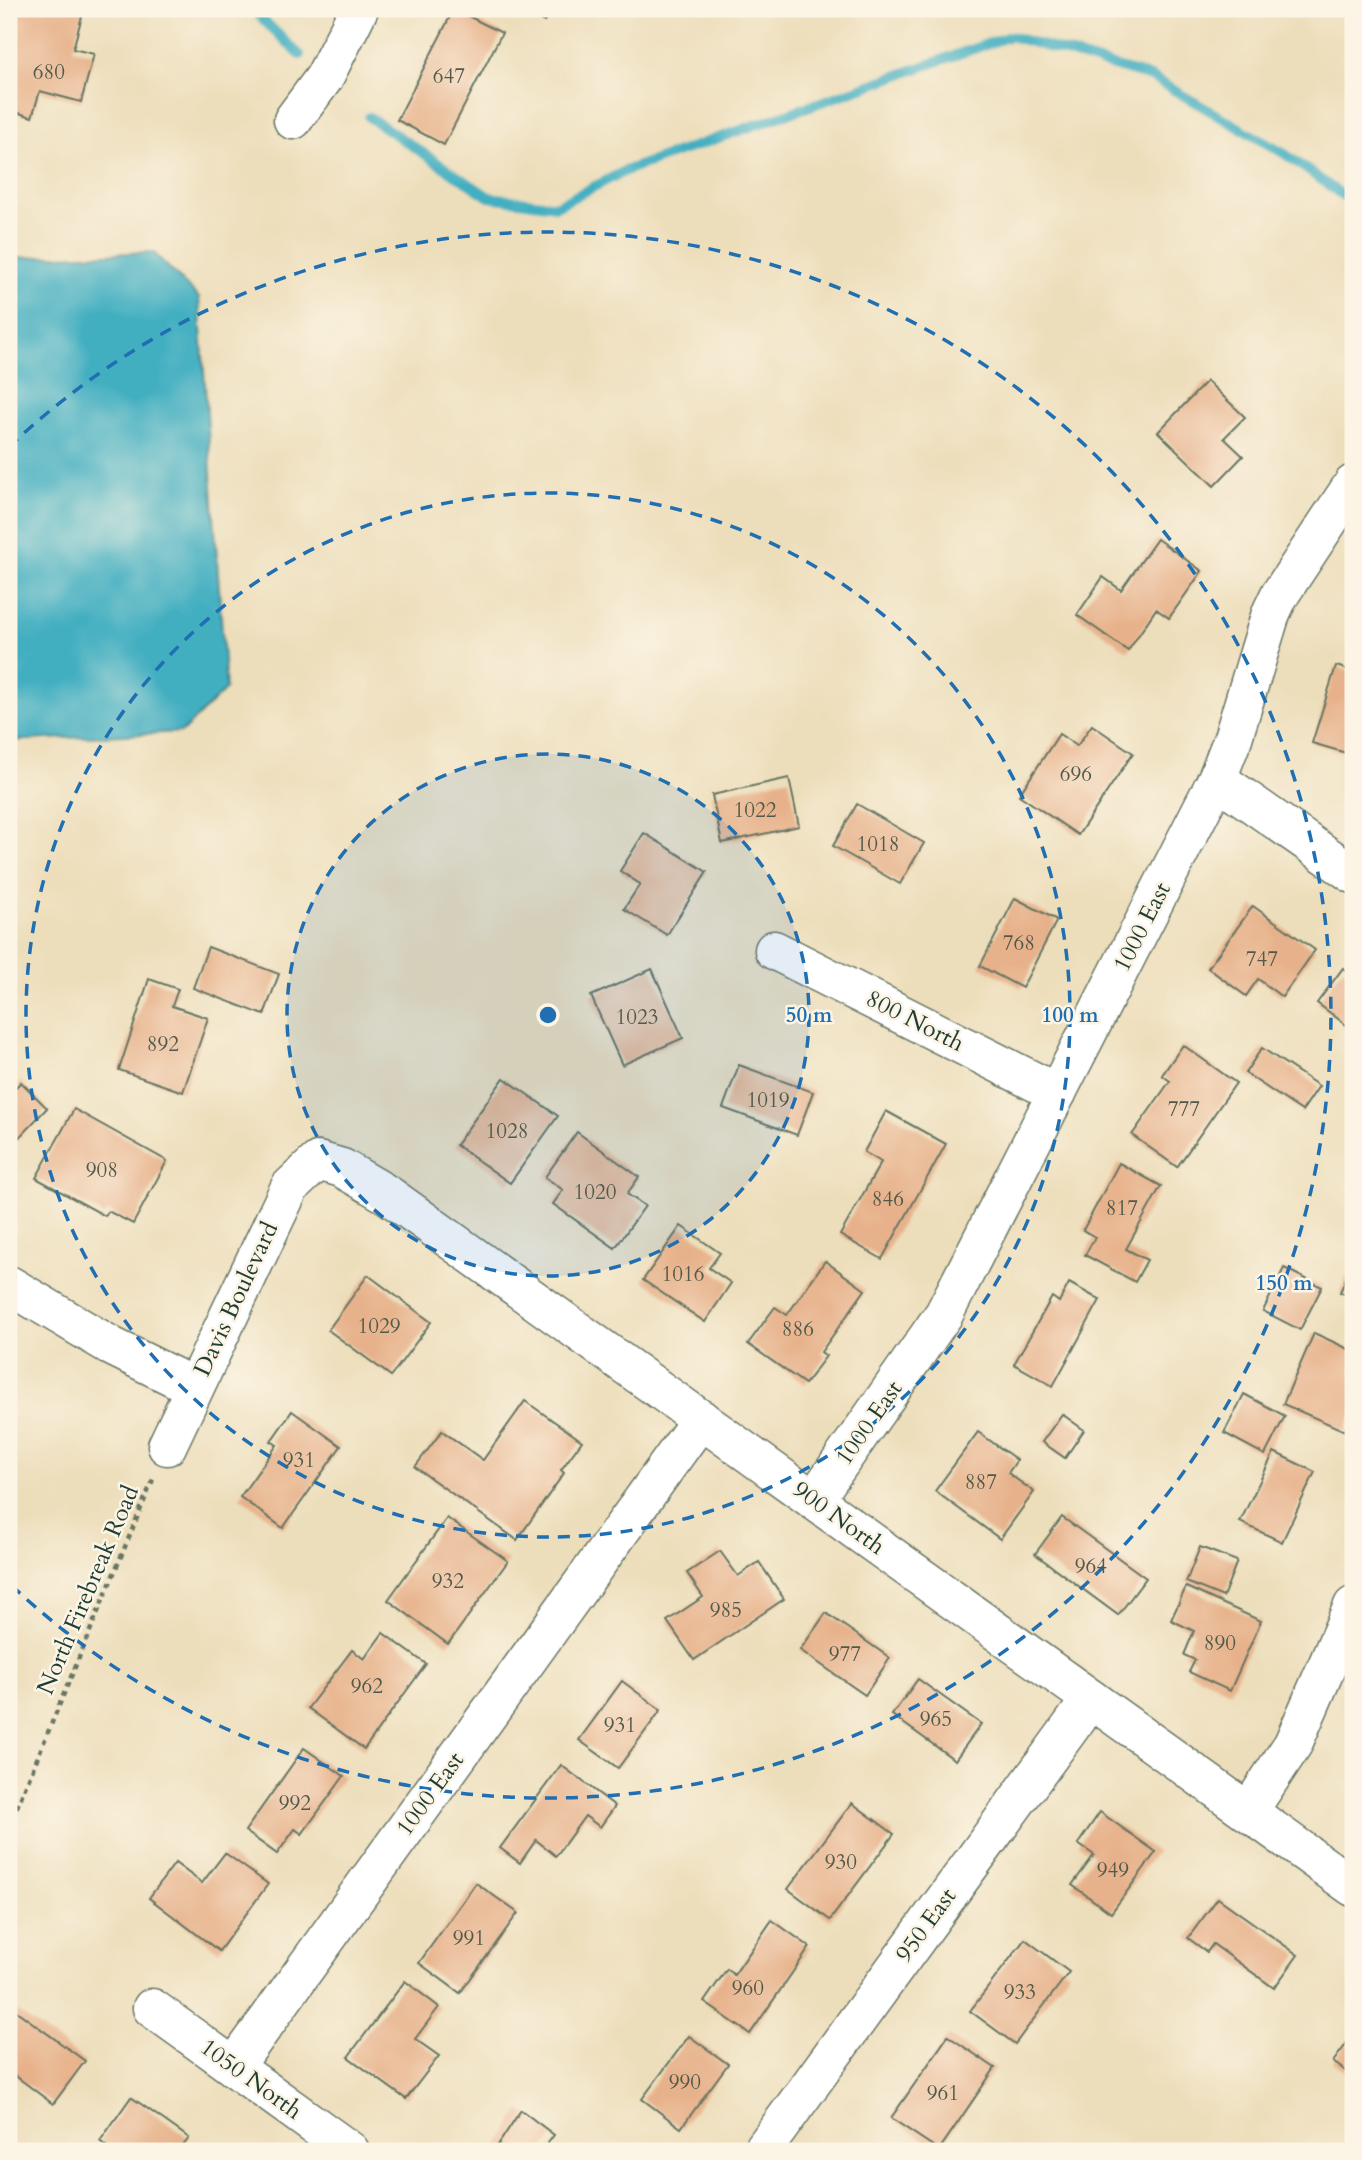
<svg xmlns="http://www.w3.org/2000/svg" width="1362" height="2160" font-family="Cardo,serif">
	<rect width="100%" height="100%" fill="#fcf5e5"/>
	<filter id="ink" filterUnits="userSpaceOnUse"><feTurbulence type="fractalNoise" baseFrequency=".0143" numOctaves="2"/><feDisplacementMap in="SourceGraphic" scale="14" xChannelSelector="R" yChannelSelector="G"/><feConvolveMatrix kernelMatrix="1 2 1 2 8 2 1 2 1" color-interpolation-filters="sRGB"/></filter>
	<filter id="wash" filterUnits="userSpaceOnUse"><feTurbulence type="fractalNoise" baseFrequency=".00686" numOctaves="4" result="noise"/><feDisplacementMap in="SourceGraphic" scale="28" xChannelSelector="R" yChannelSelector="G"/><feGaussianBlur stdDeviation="1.57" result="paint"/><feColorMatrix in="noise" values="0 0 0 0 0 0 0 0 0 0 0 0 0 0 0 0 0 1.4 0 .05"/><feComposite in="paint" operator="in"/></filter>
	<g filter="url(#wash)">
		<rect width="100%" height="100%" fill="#eddebb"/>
		<polygon fill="#43afc1" stroke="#31767a" stroke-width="2" points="153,252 199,298 226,689 182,732 9,741 9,258"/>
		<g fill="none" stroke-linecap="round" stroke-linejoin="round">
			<g stroke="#43afc1" stroke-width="10">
				<polyline points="252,9 300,55"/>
				<polyline points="369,117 489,197 556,206 627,170 1010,36 1151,77 1285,154 1353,203"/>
			</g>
		</g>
		<g id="blocks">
			<g fill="#e7b28b">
				<polygon points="9,9 84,9 73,49 94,54 81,102 40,91 32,117 9,110"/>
				<polygon points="454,9 502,33 444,145 397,120"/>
				<polygon points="519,9 551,9 544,22"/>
				<polygon points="1207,381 1245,417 1224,438 1243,456 1214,486 1158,432"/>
				<polygon points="1157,539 1202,571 1169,618 1156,609 1128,651 1077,615 1103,577 1121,590"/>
				<polygon points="1336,666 1353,671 1353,755 1312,743"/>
				<polygon points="1092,725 1133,753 1078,835 1019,795 1059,734 1077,746"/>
				<polygon points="789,778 799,826 722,843 712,795"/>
				<polygon points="857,804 924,843 900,884 833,846"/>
				<polygon points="644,833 707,872 667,935 624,909 640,884 620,871"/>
				<polygon points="1015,898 1057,920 1022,988 980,966"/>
				<polygon points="1253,906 1315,950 1282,997 1258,979 1246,996 1208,968"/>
				<polygon points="208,947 279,974 264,1015 193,988"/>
				<polygon points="1343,968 1353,975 1353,1030 1317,1003"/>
				<polygon points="652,969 683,1038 622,1065 591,996"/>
				<polygon points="149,979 178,989 172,1006 208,1018 183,1092 119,1070"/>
				<polygon points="1183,1045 1236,1083 1177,1167 1132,1135 1170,1081 1162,1075"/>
				<polygon points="1262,1048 1319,1086 1302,1111 1245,1073"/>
				<polygon points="739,1065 813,1092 797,1135 723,1108"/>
				<polygon points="504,1078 558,1116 510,1183 456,1145"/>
				<polygon points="21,1082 47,1108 9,1148 9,1094"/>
				<polygon points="74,1109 167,1161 133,1224 108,1211 105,1216 36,1178"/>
				<polygon points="886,1111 946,1144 882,1259 840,1235 881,1162 864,1152"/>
				<polygon points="577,1132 639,1177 627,1194 645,1206 615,1248 553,1204 563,1190 545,1177"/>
				<polygon points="1119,1163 1161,1186 1126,1249 1147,1260 1135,1282 1085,1255 1095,1237 1083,1230"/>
				<polygon points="681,1226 720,1253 709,1268 731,1283 705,1322 643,1280"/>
				<polygon points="825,1261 865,1290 821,1352 826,1356 805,1384 748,1344 775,1307 787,1315"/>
				<polygon points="1353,1262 1353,1298 1340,1292"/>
				<polygon points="1284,1268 1322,1287 1300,1330 1263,1311"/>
				<polygon points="368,1275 431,1322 391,1376 328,1330"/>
				<polygon points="1069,1283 1100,1300 1053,1386 1014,1364 1052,1297 1059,1302"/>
				<polygon points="1314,1333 1353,1351 1353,1411 1345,1431 1283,1404"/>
				<polygon points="1244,1394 1285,1416 1265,1455 1224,1433"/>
				<polygon points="525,1401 582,1441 561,1470 564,1473 517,1540 415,1467 442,1431 483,1460"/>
				<polygon points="292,1411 341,1446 283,1528 240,1497 277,1445 271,1441"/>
				<polygon points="1062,1414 1084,1430 1065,1458 1042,1442"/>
				<polygon points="978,1432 1017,1460 1008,1473 1034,1492 1000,1539 935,1491"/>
				<polygon points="1274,1452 1315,1472 1282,1542 1240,1522"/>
				<polygon points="1062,1517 1146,1578 1118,1615 1035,1554"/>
				<polygon points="447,1518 508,1561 448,1644 388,1600"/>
				<polygon points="1200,1547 1237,1561 1223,1597 1186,1582"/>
				<polygon points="720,1551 738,1576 759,1562 784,1599 694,1660 667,1621 703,1597 687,1573"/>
				<polygon points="1186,1587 1261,1621 1230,1691 1189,1672 1195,1660 1184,1655 1194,1631 1171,1620"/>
				<polygon points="826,1613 890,1658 865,1695 800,1650"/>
				<polygon points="383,1633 426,1664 364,1749 308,1708 352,1650 364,1659"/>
				<polygon points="918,1679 981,1724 955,1760 892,1715"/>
				<polygon points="622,1681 661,1710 618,1768 579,1740"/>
				<polygon points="304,1748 344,1776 302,1834 295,1829 277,1854 245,1831"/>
				<polygon points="561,1765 615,1806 600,1827 585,1816 556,1856 536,1840 520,1863 500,1848"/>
				<polygon points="852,1803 894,1834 830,1920 788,1889"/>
				<polygon points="1100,1812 1156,1852 1111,1913 1072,1885 1094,1855 1078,1844"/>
				<polygon points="225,1853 268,1884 219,1951 149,1898 175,1863 202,1883"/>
				<polygon points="476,1883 518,1913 460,1993 419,1963"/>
				<polygon points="1218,1898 1298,1955 1274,1988 1213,1944 1207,1952 1188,1938"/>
				<polygon points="772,1920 810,1947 750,2034 704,2002 727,1969 734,1975"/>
				<polygon points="1025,1939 1069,1972 1015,2044 970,2011"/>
				<polygon points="405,1981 439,2007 415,2039 439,2056 406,2099 348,2057"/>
				<polygon points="15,2010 85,2061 53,2104 9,2071 9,2019"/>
				<polygon points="1353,2035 1353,2076 1333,2062"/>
				<polygon points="689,2036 728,2064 681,2128 642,2099"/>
				<polygon points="948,2036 995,2068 939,2150 891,2118"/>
				<polygon points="131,2097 189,2138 179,2151 111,2151 100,2141"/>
				<polygon points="521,2110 554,2135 542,2151 494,2151"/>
			</g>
		</g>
	</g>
	<g filter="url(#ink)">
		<use href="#blocks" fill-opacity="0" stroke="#677563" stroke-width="2"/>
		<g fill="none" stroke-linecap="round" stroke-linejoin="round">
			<defs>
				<g id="street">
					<polyline points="293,120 324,78 359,9"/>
					<polyline points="1217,779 1353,874"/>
					<polyline points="774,950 1057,1093"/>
					<polyline points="9,1285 113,1347 194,1387"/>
					<polyline points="167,1446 290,1187 318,1161 342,1168 388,1195 1353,1887"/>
					<polyline points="814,1500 944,1314 1217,779 1233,738 1271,613 1279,596 1353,484"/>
					<polyline points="1248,1812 1293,1744 1353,1606"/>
					<polyline points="152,2008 350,2151"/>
					<polyline points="234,2067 701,1419"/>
					<polyline points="762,2151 1091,1699"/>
				</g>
			</defs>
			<use href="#street" stroke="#677563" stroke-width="41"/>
			<polyline stroke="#677563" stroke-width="4.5" stroke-dasharray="5 5" stroke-linecap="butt" points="9,1826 154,1477"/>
			<use href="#street" stroke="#fff" stroke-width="38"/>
		</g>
	</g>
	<circle cx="548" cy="1015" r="261" fill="#1f6fb2" fill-opacity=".12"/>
	<g fill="none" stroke="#1f6fb2" stroke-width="3.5" stroke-dasharray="12 9">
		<circle cx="548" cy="1015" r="261"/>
		<circle cx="548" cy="1015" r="522"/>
		<path d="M9 447A783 783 0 1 1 9 1583"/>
	</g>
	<g text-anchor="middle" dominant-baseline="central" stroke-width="5" stroke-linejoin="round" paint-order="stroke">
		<g font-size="21" fill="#515a4a">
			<text x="49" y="72">680</text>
			<text x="449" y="76">647</text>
			<text x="1076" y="774">696</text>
			<text x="755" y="810">1022</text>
			<text x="878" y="844">1018</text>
			<text x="1019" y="943">768</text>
			<text x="1262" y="959">747</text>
			<text x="637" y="1017">1023</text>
			<text x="163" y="1044">892</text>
			<text x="768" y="1100">1019</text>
			<text x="1184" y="1109">777</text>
			<text x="507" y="1131">1028</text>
			<text x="102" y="1170">908</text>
			<text x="595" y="1192">1020</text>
			<text x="888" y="1199">846</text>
			<text x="1122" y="1208">817</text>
			<text x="683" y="1274">1016</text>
			<text x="379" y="1326">1029</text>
			<text x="798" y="1329">886</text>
			<text x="299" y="1460">931</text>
			<text x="981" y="1482">887</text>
			<text x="1091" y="1566">964</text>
			<text x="448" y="1581">932</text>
			<text x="726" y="1610">985</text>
			<text x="1220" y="1643">890</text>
			<text x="845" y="1654">977</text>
			<text x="367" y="1686">962</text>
			<text x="936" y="1719">965</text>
			<text x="620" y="1725">931</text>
			<text x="295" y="1803">992</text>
			<text x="841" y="1862">930</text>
			<text x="1113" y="1870">949</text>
			<text x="469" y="1938">991</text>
			<text x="748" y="1988">960</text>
			<text x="1020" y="1992">933</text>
			<text x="685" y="2082">990</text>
			<text x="943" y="2093">961</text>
		</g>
		<g font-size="24" fill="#1f3d34" stroke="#fcf5e5">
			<text transform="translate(1142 927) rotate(-63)">1000 East</text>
			<text transform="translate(915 1021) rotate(27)">800 North</text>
			<text transform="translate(236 1299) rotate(-65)">Davis Boulevard</text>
			<text transform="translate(869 1423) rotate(-55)">1000 East</text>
			<text transform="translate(839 1518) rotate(36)">900 North</text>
			<text transform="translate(88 1590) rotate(-67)">North Firebreak Road</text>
			<text transform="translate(430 1794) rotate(-54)">1000 East</text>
			<text transform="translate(926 1925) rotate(-54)">950 East</text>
			<text transform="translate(251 2079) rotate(36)">1050 North</text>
		</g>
	</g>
	<circle cx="548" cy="1015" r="10" fill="#1f6fb2" stroke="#fcf5e5" stroke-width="3.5"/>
	<g font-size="21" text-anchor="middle" font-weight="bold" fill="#1f6fb2" stroke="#fcf5e5" stroke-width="5" stroke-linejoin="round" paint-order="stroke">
		<text x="809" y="1022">50 m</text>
		<text x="1070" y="1022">100 m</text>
		<text x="1284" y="1290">150 m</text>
	</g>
	<rect width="1362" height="2160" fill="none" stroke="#fcf5e5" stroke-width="35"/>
</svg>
